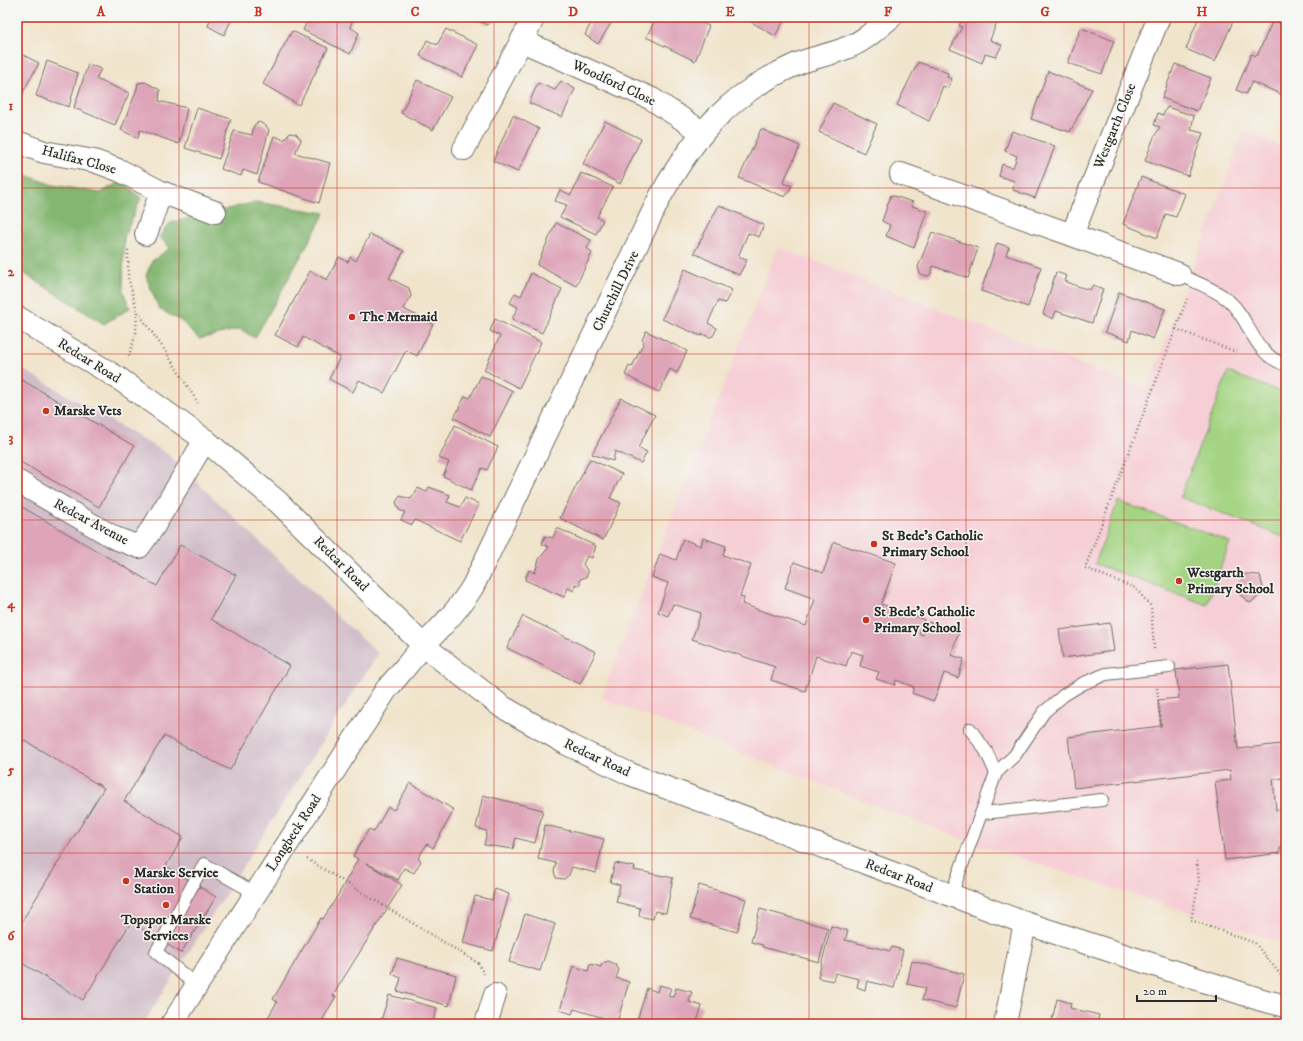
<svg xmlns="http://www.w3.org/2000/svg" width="1303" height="1041" font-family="'IM FELL DW Pica',serif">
	<rect width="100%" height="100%" fill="#f6f6f2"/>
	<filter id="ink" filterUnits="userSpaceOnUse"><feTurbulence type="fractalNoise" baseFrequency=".025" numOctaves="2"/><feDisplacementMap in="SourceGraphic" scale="8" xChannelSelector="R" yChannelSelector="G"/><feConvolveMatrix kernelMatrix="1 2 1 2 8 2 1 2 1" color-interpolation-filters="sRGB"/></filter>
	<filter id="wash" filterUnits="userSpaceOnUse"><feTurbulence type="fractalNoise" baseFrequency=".012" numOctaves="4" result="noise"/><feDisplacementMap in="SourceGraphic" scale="16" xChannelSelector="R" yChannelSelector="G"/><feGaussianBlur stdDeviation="0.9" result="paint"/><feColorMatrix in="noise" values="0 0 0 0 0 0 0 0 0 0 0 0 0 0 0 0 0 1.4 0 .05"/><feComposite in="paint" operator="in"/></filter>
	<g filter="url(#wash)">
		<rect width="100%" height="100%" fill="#f1e4cc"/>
		<polygon fill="#f6cfd6" points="1244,131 1286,148 1286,944 972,843 601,698 778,247 1147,390"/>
		<polygon fill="#d1bdc9" points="17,366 166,453 378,654 143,1024 17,1024"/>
		<g fill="#a4d483" stroke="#688057">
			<polygon points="1228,372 1286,394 1286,538 1180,497"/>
			<polygon points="1118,501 1230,542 1207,605 1095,564"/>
		</g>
		<g fill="#83b671" stroke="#57704e">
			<polygon points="17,172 53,185 100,193 122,181 141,198 124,237 123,291 130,308 104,324 17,269"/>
			<polygon points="256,202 325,213 255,338 240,329 199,339 181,321 159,309 146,276 152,261 170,248 159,237 170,223"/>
		</g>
		<g id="blocks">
			<g fill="#dea5b9">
				<polygon points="211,17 233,17 224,35 208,26"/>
				<polygon points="309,17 354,17 350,27 359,33 350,54 303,30"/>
				<polygon points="471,17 492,17 488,25"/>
				<polygon points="579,17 615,17 598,44 585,35 591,23"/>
				<polygon points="657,17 688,17 709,26 695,61 646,37"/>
				<polygon points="743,17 786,17 775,36"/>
				<polygon points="963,17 1008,17 1006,22 998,19 990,40 1002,45 996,57 985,54 982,63 950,49 962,27 959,26"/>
				<polygon points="1199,17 1235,17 1215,62 1186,49"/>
				<polygon points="1273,20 1286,26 1282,33 1286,35 1286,96 1252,82 1246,94 1236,90 1251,54 1257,56"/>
				<polygon points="1081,28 1114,41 1102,74 1068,63"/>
				<polygon points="446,29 478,45 462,77 420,56 427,40 437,45"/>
				<polygon points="292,31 328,48 299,105 263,84"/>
				<polygon points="17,52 39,63 22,94 17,91"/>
				<polygon points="47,61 78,73 69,107 36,96"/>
				<polygon points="918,62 948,73 947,77 952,79 948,88 943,86 929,121 897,105"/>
				<polygon points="88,64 101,69 96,79 129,93 115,125 74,108"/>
				<polygon points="1175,64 1211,78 1197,111 1162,98"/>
				<polygon points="1048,71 1092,89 1070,132 1031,119"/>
				<polygon points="417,80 451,97 433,130 401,113"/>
				<polygon points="561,81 575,89 562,117 529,103 538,83 555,90"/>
				<polygon points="145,82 160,90 159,101 187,108 179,144 140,130 138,138 121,130 137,89 138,83"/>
				<polygon points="833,103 877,124 864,153 819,132"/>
				<polygon points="1167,107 1194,116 1191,130 1203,133 1188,176 1145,161 1154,137 1160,127 1154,125 1158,113 1163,115"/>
				<polygon points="197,108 231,119 219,159 185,148"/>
				<polygon points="513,115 539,129 518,172 493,161"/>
				<polygon points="605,121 641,139 620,184 583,164"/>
				<polygon points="259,122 266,126 269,130 257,175 243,170 241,176 221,169 234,131 252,135 254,125"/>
				<polygon points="761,129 800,146 783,183 792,186 785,197 739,178"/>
				<polygon points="1012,131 1055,146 1035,198 1013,190 1014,181 999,176 1002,164 1013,168 1017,156 1005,151"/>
				<polygon points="290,133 296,134 301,140 295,153 330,163 319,203 258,182 274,136 284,140"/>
				<polygon points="581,173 613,187 597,217 603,220 596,234 560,217 567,205 555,201 560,190 571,195"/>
				<polygon points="1141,177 1185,194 1176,217 1166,214 1157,238 1123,224"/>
				<polygon points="891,195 913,202 912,206 927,211 914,248 886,236 890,225 882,221"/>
				<polygon points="719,205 764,225 759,237 748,233 738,257 747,260 739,275 694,253"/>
				<polygon points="556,223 591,240 587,248 592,253 576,286 537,265"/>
				<polygon points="932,232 978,248 968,278 933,266 931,274 928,276 920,274 918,267"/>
				<polygon points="370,234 404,251 389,278 409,288 411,296 404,309 433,324 417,356 406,350 384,393 359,380 353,392 344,387 329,379 340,357 303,337 298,347 275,335 310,271 327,280 339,257 348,262 350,257 356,261"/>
				<polygon points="997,243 1009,247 1006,255 1041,267 1028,307 981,291"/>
				<polygon points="685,269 732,290 725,303 718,301 708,323 717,328 713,336 709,337 702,334 701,336 662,319"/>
				<polygon points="1056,272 1067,276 1065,281 1077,286 1090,290 1093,285 1103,289 1092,323 1056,311 1053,319 1043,314"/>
				<polygon points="531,273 562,289 542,333 512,319 518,307 510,303 515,293 521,296"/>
				<polygon points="1119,292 1165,309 1153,339 1132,330 1129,341 1105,332"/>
				<polygon points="495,319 541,342 519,388 484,370 500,336 490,331"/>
				<polygon points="646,331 687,351 677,373 670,369 659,392 625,375 629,366 632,367 644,342 642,340"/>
				<polygon points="481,376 513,391 490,437 454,418 465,396 470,398"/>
				<polygon points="17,377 134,446 99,507 17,460"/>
				<polygon points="621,398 655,415 638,448 647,452 641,463 615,451 613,461 592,454"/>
				<polygon points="455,425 498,447 487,470 482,468 471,490 443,476 449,462 439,458"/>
				<polygon points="590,459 622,474 610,498 621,503 603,540 560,518"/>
				<polygon points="429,487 450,495 447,502 460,507 465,498 479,504 460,541 415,520 412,525 401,520 405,512 399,510 396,502 400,496 411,499 418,488 426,492"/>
				<polygon points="17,504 157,586 180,545 236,575 211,619 290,666 230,770 164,736 124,801 183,837 166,866 216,897 181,953 131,922 83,1000 17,960 17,929 104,788 17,736"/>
				<polygon points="557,528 596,546 592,558 587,556 583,564 588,572 586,577 580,579 580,586 575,584 574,591 568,588 564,597 525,580 529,570 535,573 539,559 549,547 542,544 545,536 553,538"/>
				<polygon points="703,538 726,546 723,555 751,565 740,596 744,598 742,604 806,626 815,599 785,588 794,562 823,573 834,542 896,563 881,604 924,619 919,634 923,635 928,622 959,632 951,655 964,659 958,678 944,673 934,701 912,693 914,687 896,680 895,685 876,679 879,672 860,666 863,655 851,651 846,666 816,656 805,691 771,680 775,667 692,639 701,613 673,604 668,616 658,612 668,583 652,577 660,554 676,560 683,539 701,546"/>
				<polygon points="1244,574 1260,575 1264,592 1250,603 1237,592"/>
				<polygon points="523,616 596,652 580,684 507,648"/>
				<polygon points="1110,623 1114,651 1063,658 1059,630"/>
				<polygon points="1228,664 1238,749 1281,744 1285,778 1273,779 1276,810 1286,809 1286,847 1280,848 1280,853 1225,860 1215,782 1231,780 1230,770 1074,788 1068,737 1161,726 1158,700 1179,698 1176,670"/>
				<polygon points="410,783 454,810 433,848 427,844 418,858 421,861 414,873 404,868 398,880 366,863 402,885 341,982 333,996 336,996 320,1024 264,1024 277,1002 273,999 321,918 323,919 338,895 358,859 353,856 369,829 374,832 388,807 394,810"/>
				<polygon points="483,795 543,810 535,843 516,838 513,849 484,845 487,831 476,828"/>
				<polygon points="545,825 604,839 596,873 572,867 569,875 564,879 556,878 554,871 556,863 538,859"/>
				<polygon points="615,863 635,867 634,870 673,878 666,913 655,911 653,919 639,916 640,908 616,902 620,885 610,882"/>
				<polygon points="699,885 746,899 737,932 690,919"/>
				<polygon points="495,889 509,894 493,951 463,943 475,896 492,900"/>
				<polygon points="760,909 828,928 819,962 762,947 763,945 751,942"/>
				<polygon points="525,914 555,924 540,971 509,962"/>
				<polygon points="831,926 848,931 845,940 890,951 892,947 903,950 894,988 867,981 865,990 857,987 859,979 835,973 833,981 818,978"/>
				<polygon points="397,958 456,975 449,1006 397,991 401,978 392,974"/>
				<polygon points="608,961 615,964 619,970 616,978 629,982 617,1022 574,1009 572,1014 560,1010 573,966 588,971 590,964 601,967 602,964"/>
				<polygon points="912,961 964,974 956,1008 922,1000 925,988 907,984"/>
				<polygon points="659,985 671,988 668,996 673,997 676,988 692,992 689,1002 702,1006 696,1024 636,1024 647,988 657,992"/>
				<polygon points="389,995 437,1008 432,1024 380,1024"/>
				<polygon points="1057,999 1071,1003 1070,1008 1099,1015 1097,1024 1051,1024"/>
				<polygon points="17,1011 38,1024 17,1024"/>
			</g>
		</g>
	</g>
	<g filter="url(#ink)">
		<use href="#blocks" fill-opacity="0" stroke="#706c63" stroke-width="1"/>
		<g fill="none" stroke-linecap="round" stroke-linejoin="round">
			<defs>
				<g id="lane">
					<path d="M1179,274C1196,283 1214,288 1228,300C1253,322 1250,352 1286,365"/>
					<polyline points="970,729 986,751 996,773"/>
					<polyline points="983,813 1102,800"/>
					<polyline points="951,895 996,773 1015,755 1044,712 1064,695 1082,684 1106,674 1169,667"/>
					<polyline points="196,985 156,952 204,864 255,893"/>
				</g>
				<g id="street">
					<polyline points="522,41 652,99 702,132"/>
					<polyline points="17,142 44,152 94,161 121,171 161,192 215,212"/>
					<polyline points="464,149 534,17"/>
					<polyline points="901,174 1072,235 1159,17"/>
					<polyline points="146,234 161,192"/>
					<polyline points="1072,235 1179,274"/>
					<polyline points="17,481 115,538 139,547 154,526 205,440"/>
					<path d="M172,1024L386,690C399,675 411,660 424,645C442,626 459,609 473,586L660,197C695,134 730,93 797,64C813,57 830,55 846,48C862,43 878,28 891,17"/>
					<polyline points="486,1024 495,995"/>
					<polyline points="1005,1024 1025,923"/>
				</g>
				<polyline id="secondary" points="17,317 118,378 205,440 278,502 424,646 501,706 567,744 630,774 1025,923 1262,1000 1286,1006"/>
			</defs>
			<use href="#lane" stroke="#706c63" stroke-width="14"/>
			<use href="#street" stroke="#706c63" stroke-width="24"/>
			<use href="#secondary" stroke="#706c63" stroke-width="24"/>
			<g stroke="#706c63" stroke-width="2.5" stroke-dasharray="1 3" stroke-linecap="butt">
				<polyline points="128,250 128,277 137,311 166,352 198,403"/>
				<polyline points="1176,329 1239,353"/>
				<polyline points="129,356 136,333 137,312"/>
				<polyline points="1154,649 1151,606 1135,588 1085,568 1187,299"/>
				<polyline points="1157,688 1161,726"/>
				<polyline points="307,859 478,963 484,974"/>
				<polyline points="1197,861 1199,882 1191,920 1255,943 1284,979"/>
			</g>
			<use href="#lane" stroke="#fff" stroke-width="12"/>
			<use href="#street" stroke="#fff" stroke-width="22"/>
			<use href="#secondary" stroke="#fff" stroke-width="22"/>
		</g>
	</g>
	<path fill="none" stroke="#c8321e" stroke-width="1" stroke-opacity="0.55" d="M179,17V1024M337,17V1024M494,17V1024M652,17V1024M809,17V1024M966,17V1024M1124,17V1024M17,188H1286M17,354H1286M17,520H1286M17,687H1286M17,853H1286"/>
	<g fill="#c8321e" stroke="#f6f6f2" stroke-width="1.5">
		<circle cx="352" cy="317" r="4"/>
		<circle cx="46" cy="411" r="4"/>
		<circle cx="874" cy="544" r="4"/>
		<circle cx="1179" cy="581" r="4"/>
		<circle cx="866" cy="620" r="4"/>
		<circle cx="126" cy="881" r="4"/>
		<circle cx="166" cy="905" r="4"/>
	</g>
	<g text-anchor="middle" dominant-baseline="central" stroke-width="3" stroke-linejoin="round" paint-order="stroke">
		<g font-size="14" fill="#2b2b2b" stroke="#f6f6f2">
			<text transform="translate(614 83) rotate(25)">Woodford Close</text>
			<text transform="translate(1115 126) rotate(-68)">Westgarth Close</text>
			<text transform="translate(79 160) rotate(15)">Halifax Close</text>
			<text transform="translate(616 291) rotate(-64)">Churchill Drive</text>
			<text transform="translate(89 361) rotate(32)">Redcar Road</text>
			<text transform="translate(91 522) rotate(28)">Redcar Avenue</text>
			<text transform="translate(341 564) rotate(45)">Redcar Road</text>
			<text transform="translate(597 758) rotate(25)">Redcar Road</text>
			<text transform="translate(294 833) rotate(-57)">Longbeck Road</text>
			<text transform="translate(899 876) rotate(21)">Redcar Road</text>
		</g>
		<g font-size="14" font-weight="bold" fill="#2b2b2b" stroke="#f6f6f2" text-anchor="start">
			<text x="360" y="317">The Mermaid</text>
			<text x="54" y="411">Marske Vets</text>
			<text x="882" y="536">St Bede's Catholic<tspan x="882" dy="16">Primary School</tspan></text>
			<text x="1187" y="573">Westgarth<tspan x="1187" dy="16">Primary School</tspan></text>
			<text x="874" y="612">St Bede’s Catholic<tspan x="874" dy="16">Primary School</tspan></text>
			<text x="134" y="873">Marske Service<tspan x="134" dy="16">Station</tspan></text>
			<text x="166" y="920" text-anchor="middle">Topspot Marske<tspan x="166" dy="16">Services</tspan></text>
		</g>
	</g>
	<rect width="1303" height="1041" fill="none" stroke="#f6f6f2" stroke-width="44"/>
	<path d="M1137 995v6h79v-6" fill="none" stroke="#2b2b2b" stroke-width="2"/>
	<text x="1143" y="995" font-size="12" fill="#2b2b2b" stroke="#f6f6f2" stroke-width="3" paint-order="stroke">20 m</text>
	<rect x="22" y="22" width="1259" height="997" fill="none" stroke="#c8321e" stroke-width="1.5"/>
	<g font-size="13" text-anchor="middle" font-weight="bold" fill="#c8321e">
		<text x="101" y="16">A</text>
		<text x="258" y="16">B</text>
		<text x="415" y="16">C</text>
		<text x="573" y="16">D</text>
		<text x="730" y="16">E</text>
		<text x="888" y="16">F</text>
		<text x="1045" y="16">G</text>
		<text x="1202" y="16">H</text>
		<text x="11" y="110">1</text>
		<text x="11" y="276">2</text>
		<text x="11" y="442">3</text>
		<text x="11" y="608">4</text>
		<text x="11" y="774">5</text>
		<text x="11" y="940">6</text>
	</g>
</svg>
